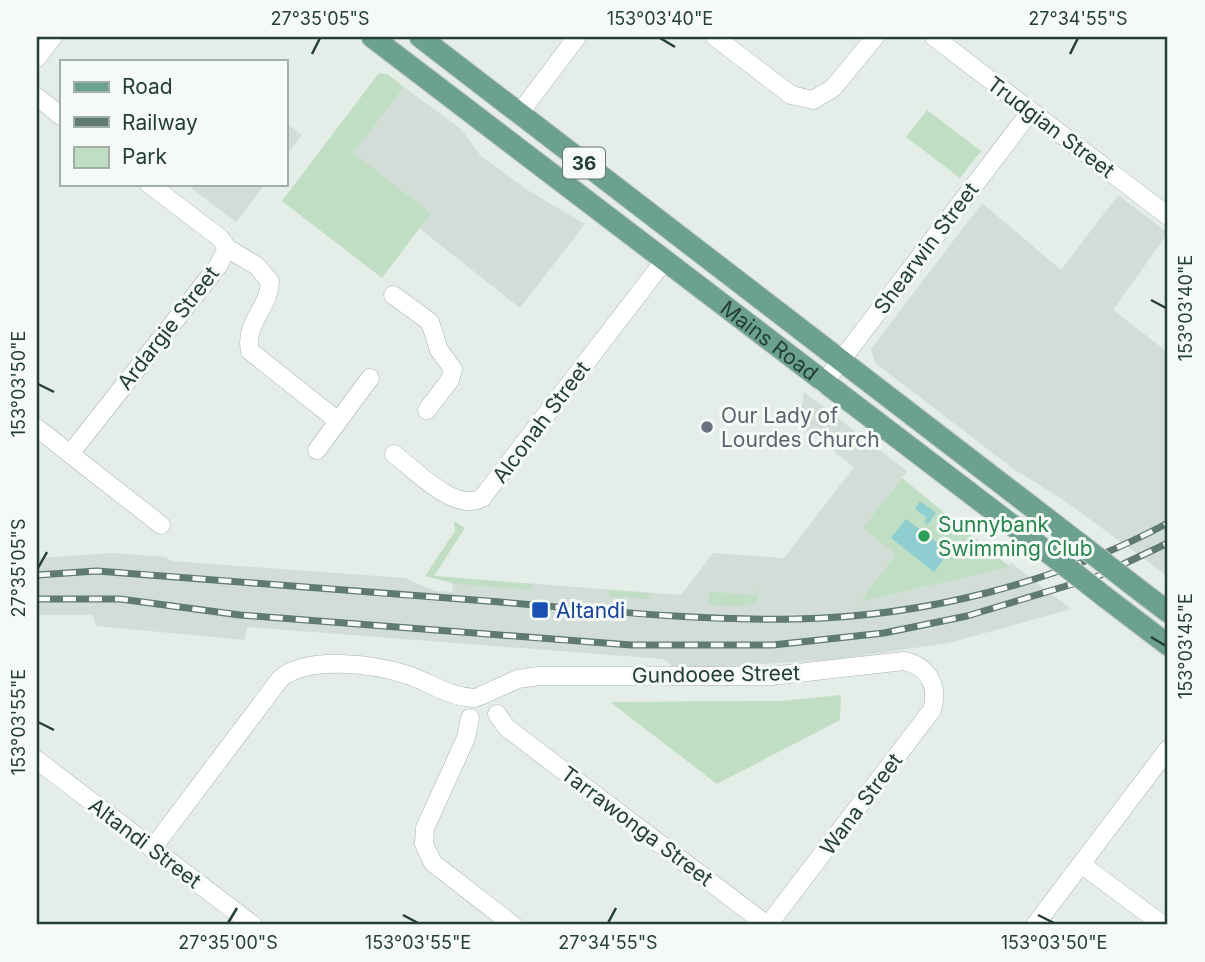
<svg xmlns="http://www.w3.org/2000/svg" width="1205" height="962" font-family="Inter,sans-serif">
	<rect width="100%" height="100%" fill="#e5ede8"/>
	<g fill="#d3ddd7">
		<polygon points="404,87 461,129 481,156 529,191 585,224 520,308 419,228 431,213 352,153"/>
		<polygon points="285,122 302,135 285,157"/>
		<polygon points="186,184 265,184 236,222"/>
		<polygon points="1118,195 1168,233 1113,310 1165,350 1168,346 1166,575 1062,499 1015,470 875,363 871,349 982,203 1061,270"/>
		<polygon points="804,392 907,471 864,528 897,554 860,602 1009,567 1010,562 1071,609 949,643 830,660 708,667 672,666 663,659 247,627 245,640 96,626 93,615 37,615 37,558 113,553 166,557 171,561 405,578 435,591 452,592 453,584 434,576 681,595 713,553 784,558 854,467 799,425"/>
	</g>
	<g fill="#bfdec3">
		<polygon points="379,73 387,74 404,87 353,153 431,213 382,278 282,201"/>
		<polygon points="927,110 981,151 960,178 906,137"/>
		<polygon points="902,478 1010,567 860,602 896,554 863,528"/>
		<polygon points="454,521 465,528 434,576 532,584 532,590 456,584 425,576 455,531"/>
		<polygon points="758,585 758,601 743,607 708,605 709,592 756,595"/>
		<polygon points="609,590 649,593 648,599 608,596"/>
		<polygon points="841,695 840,720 717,784 610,702 781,701"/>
	</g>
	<g fill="#8fced0">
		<polygon points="920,501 936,513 928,524 924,522 927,518 915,509"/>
		<polygon points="906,519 949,552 934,572 891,538"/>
	</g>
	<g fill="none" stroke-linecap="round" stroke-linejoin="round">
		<defs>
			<g id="minor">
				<polyline points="715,37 791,95 813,100 833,88 875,37"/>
				<polyline points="934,37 1168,216"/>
				<polyline points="37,58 53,37"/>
				<polyline points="37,97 61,116"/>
				<polyline points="519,114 577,37"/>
				<path d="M227,248L257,266L270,282C269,308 244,323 250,351L338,421"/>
				<polyline points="393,295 430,322 439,350 453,369 450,380 427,410"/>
				<polyline points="823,384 1030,112"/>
				<polyline points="37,428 161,525"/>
				<polyline points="317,450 370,378"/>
				<polyline points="70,454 218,266 227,248 220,238 149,184"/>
				<path d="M394,454C415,470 455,513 482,498L664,261"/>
				<path d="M480,696L518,679L539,676H771L904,661C929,666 939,687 932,710L768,925"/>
				<polyline points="497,714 507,728 767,925"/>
				<polyline points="470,718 466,738 425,828 424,844 433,863 513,925"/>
				<polyline points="37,760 253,925"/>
				<path d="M152,849L280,679C308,655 374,664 408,675C431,683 449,697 475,698"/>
				<polyline points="1081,864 1163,925"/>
				<polyline points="1035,925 1168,749"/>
			</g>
			<g id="primary">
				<path id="s1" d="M372,37L1050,554"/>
				<polyline points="420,37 1080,544"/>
				<polyline points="1134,586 1168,612"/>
				<polyline points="1105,597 1168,645"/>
			</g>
		</defs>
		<use href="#minor" stroke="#a7b5ae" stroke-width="19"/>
		<use href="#primary" stroke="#c2c9c6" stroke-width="23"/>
		<use href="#minor" stroke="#fff" stroke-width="18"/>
		<use href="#primary" stroke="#6ba18d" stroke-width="21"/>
		<defs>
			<g id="rail">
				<path d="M37,575L97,571C231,581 366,592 500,602C598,610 697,621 795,619C923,617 1055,583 1168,523"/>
				<polyline points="37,599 120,599 240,615 631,645 773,645 884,633 967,616 1096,577 1168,543"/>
			</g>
		</defs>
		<use href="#rail" stroke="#5f7a70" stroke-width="7"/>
		<use href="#rail" stroke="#f5faf7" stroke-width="4.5" stroke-dasharray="13" stroke-linecap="butt"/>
		<defs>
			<g id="primary-bridge">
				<polyline points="1080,544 1134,586"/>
				<polyline points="1050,554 1105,597"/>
			</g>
		</defs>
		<use href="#primary-bridge" stroke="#c2c9c6" stroke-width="23" stroke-linecap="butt"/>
		<use href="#primary-bridge" stroke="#6ba18d" stroke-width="21"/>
	</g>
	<path fill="none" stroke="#243f34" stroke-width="2.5" d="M660,38L675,47M312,54L320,38M1070,54L1078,38M1151,300L1166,308M38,384L54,392M38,568L47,552M1151,637L1166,646M38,722L54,730M403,915L418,923M1038,915L1054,923M228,923L237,908M608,923L616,908"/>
	<circle fill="#6b7280" stroke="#f5faf7" stroke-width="2.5" cx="707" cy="427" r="7"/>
	<circle fill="#2e9e5b" stroke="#f5faf7" stroke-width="2.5" cx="924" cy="536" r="7"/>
	<rect fill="#1a4fb4" stroke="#f5faf7" stroke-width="2.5" x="531" y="601" width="18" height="18" rx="3.5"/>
	<g text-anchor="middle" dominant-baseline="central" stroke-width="6" stroke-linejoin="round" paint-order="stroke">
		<rect fill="#f5faf7" stroke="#63776e" stroke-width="2" x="563" y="147.5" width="42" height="31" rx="5"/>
		<g font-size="19" font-weight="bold" fill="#243f34">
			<text x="584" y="163">36</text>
		</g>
		<g font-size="21" fill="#243f34" stroke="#f5faf7">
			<text transform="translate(1051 127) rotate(37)">Trudgian Street</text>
			<text transform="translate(926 248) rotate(-53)">Shearwin Street</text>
			<text transform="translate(168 328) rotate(-52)">Ardargie Street</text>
			<text stroke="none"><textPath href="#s1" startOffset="500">Mains Road</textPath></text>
			<text transform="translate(541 422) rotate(-53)">Alconah Street</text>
			<text transform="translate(716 674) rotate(-1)">Gundooee Street</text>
			<text transform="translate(861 804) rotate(-53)">Wana Street</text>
			<text transform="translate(637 826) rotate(37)">Tarrawonga Street</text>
			<text transform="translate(145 843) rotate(37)">Altandi Street</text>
		</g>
		<g font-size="21" fill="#5b616d" stroke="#f5faf7" text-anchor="start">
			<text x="721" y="415">Our Lady of<tspan x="721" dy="24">Lourdes Church</tspan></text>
		</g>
		<g font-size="21" fill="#27864d" stroke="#f5faf7" text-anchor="start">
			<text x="938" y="524">Sunnybank<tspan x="938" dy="24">Swimming Club</tspan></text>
		</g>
		<g font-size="21" fill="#164399" stroke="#f5faf7" text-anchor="start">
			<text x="556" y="610">Altandi</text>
		</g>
	</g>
	<rect width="1205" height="962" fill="none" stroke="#f5faf7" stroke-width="77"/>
	<rect x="60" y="60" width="228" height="126" fill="#f5faf7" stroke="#a1afa9" stroke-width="2"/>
	<rect x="74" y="82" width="35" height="10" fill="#6ba18d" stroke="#a1afa9" stroke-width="2"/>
	<text x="122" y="94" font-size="21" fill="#243f34">Road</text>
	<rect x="74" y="117" width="35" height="10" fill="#5f7a70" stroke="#a1afa9" stroke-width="2"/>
	<text x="122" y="130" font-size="21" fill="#243f34">Railway</text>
	<rect x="74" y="147" width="35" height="21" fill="#bfdec3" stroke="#a1afa9" stroke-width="2"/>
	<text x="122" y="164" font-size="21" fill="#243f34">Park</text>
	<rect x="38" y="38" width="1128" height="885" fill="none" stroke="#243f34" stroke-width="2.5"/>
	<g font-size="18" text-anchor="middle" fill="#243f34">
		<text x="320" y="25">27°35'05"S</text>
		<text x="660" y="25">153°03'40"E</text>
		<text x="1078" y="25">27°34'55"S</text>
		<text transform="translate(1186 308) rotate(-90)" y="6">153°03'40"E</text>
		<text transform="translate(19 384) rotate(-90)" y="6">153°03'50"E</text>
		<text transform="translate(19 568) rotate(-90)" y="6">27°35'05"S</text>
		<text transform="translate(1186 646) rotate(-90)" y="6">153°03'45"E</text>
		<text transform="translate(19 722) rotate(-90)" y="6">153°03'55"E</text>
		<text x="228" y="949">27°35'00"S</text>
		<text x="418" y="949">153°03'55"E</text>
		<text x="608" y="949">27°34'55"S</text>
		<text x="1054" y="949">153°03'50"E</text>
	</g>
</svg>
